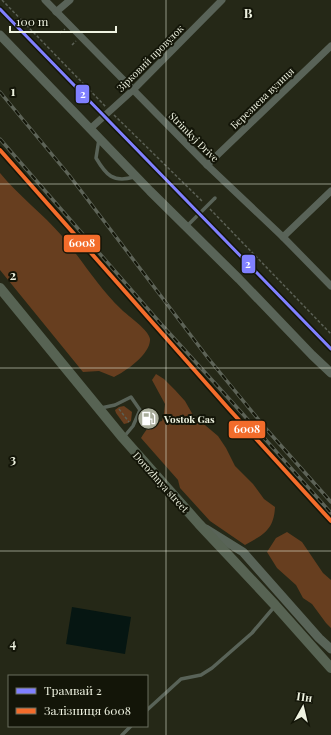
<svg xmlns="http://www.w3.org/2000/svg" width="331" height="735" font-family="'Playfair Display',serif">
	<rect width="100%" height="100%" fill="#252817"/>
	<g fill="#673e1f">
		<path d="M0,173C19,196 43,214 62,236C82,260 98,287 121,309C128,316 149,330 150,339C151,354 125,372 114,377L99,371L83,372L0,270Z"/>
		<path d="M156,374L164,379L175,390L185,401L193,415L218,436L226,448L235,466L253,484L264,499L275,507C274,530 263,535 245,545L210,521L180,488L178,480L141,438C147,428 151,423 162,421L164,413L165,404L152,380Z"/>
		<polygon points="124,406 132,412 131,421 128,423 124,424 116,413 115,410 119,407"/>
		<polygon points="287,532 302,542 323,573 331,580 331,628 326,623 312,604 303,598 296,585 277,568 267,552 276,538"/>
	</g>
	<polygon fill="#061612" points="72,607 131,617 125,654 66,644"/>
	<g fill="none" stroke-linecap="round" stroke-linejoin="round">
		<g stroke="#5b6055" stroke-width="1.5" stroke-dasharray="3 2" stroke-linecap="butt">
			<polyline points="2,0 106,107"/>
			<polyline points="60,33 65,29"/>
			<polyline points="72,45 76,41"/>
			<polyline points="114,115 203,202"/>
			<polyline points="210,209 331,334"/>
			<polyline points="119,409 129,422"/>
		</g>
		<g stroke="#596358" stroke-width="3.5">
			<path d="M99,139L96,158C106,175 113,183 134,177"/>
			<polyline points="187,226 215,198"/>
			<polyline points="101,408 115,405 131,397 140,410 133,426 123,438"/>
			<polyline points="147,710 181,679 201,675 212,668 252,633 275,606"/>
			<polyline points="122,735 131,726"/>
		</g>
		<g stroke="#596358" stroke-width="7">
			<polyline points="45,0 207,165 283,237 331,286"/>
			<polyline points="56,12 70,0"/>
			<polyline points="91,128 133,90 222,0"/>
			<polyline points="207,165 331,46"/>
			<polyline points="283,237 331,191"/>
		</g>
		<g stroke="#596458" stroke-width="9">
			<polyline points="0,35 150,191 239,279 312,355 331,373"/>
			<polyline points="206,529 243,552 319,638 331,649"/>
		</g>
		<polyline stroke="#576353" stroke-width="10" points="0,288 123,438 199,524 275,605 331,668"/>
		<defs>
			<g id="rail">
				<polyline points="0,92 69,175 208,358 268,431 331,502"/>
				<polyline points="0,139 161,324 241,412 331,513"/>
			</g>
		</defs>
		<use href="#rail" stroke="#5d6357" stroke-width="3.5"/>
		<use href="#rail" stroke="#131508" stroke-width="2" stroke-dasharray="6" stroke-linecap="butt"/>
		<defs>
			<polyline id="rail-1" points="0,150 228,408 331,521"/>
		</defs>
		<use href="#rail-1" stroke="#131508" stroke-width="7"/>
		<use href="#rail-1" stroke="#f36c2b" stroke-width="4"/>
		<defs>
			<polyline id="tram-1" points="0,9 331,349"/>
		</defs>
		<use href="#tram-1" stroke="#131508" stroke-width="6"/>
		<use href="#tram-1" stroke="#8080ff" stroke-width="3"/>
	</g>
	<path fill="none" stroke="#eff3e1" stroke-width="1" stroke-opacity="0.55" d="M166,0V735M0,184H331M0,368H331M0,551H331"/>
	<defs>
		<symbol id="fuel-disc" viewBox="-11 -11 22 22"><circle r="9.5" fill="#a8ac9a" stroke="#131508"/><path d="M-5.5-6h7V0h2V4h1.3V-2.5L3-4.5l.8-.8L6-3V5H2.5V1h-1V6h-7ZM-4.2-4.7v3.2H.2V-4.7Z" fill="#fff"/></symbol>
	</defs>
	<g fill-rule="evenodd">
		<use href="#fuel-disc" x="136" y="406" width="25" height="25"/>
	</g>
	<g text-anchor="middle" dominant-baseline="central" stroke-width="4" stroke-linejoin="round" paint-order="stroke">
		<g font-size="10" fill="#eff3e1" stroke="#131508">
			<text transform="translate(150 58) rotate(-45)">Зірковий провулок</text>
			<text transform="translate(262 98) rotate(-44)">Березнева вулиця</text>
			<text transform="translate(194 137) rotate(45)">Strimkyj Drive</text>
			<text transform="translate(161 482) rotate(48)">Dorozhnya street</text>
		</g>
		<g font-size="10" font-weight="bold" fill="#eff3e1" stroke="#131508" text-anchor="start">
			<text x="164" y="419">Vostok Gas</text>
		</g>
	</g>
	<g font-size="13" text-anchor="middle" font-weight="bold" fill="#eff3e1" stroke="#131508" stroke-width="4" stroke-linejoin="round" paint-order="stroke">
		<text x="248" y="18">B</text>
		<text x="13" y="96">1</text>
		<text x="13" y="280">2</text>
		<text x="13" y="464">3</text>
		<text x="13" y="648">4</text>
	</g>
	<g stroke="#131508" stroke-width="1.5">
		<rect x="75" y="84" width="15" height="20" rx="4" fill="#8080ff"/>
		<rect x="63" y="234" width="38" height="19" rx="4" fill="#f36c2b"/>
		<rect x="241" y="254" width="15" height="20" rx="4" fill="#8080ff"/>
		<rect x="228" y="420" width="38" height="19" rx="4" fill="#f36c2b"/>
	</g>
	<g font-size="11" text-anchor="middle" font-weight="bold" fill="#fff">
		<text x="83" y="98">2</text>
		<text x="82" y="247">6008</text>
		<text x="248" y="268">2</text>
		<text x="247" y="433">6008</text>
	</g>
	<rect x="8" y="675" width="140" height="52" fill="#131508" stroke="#6b6e5f"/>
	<rect x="16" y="688" width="20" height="6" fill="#8080ff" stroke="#6b6e5f"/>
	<text x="44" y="695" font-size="12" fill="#eff3e1">Трамвай 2</text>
	<rect x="16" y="708" width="20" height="6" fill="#f36c2b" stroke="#6b6e5f"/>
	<text x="44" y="715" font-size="12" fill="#eff3e1">Залізниця 6008</text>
	<g transform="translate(303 707) rotate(8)" stroke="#131508" stroke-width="3" paint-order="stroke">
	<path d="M0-3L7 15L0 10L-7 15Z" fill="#eff3e1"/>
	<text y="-6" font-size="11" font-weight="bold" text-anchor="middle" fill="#eff3e1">Пн</text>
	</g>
	<path d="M10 26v6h106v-6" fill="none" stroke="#eff3e1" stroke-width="2"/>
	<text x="16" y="26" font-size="12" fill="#eff3e1" stroke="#131508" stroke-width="3" paint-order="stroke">100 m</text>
</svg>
